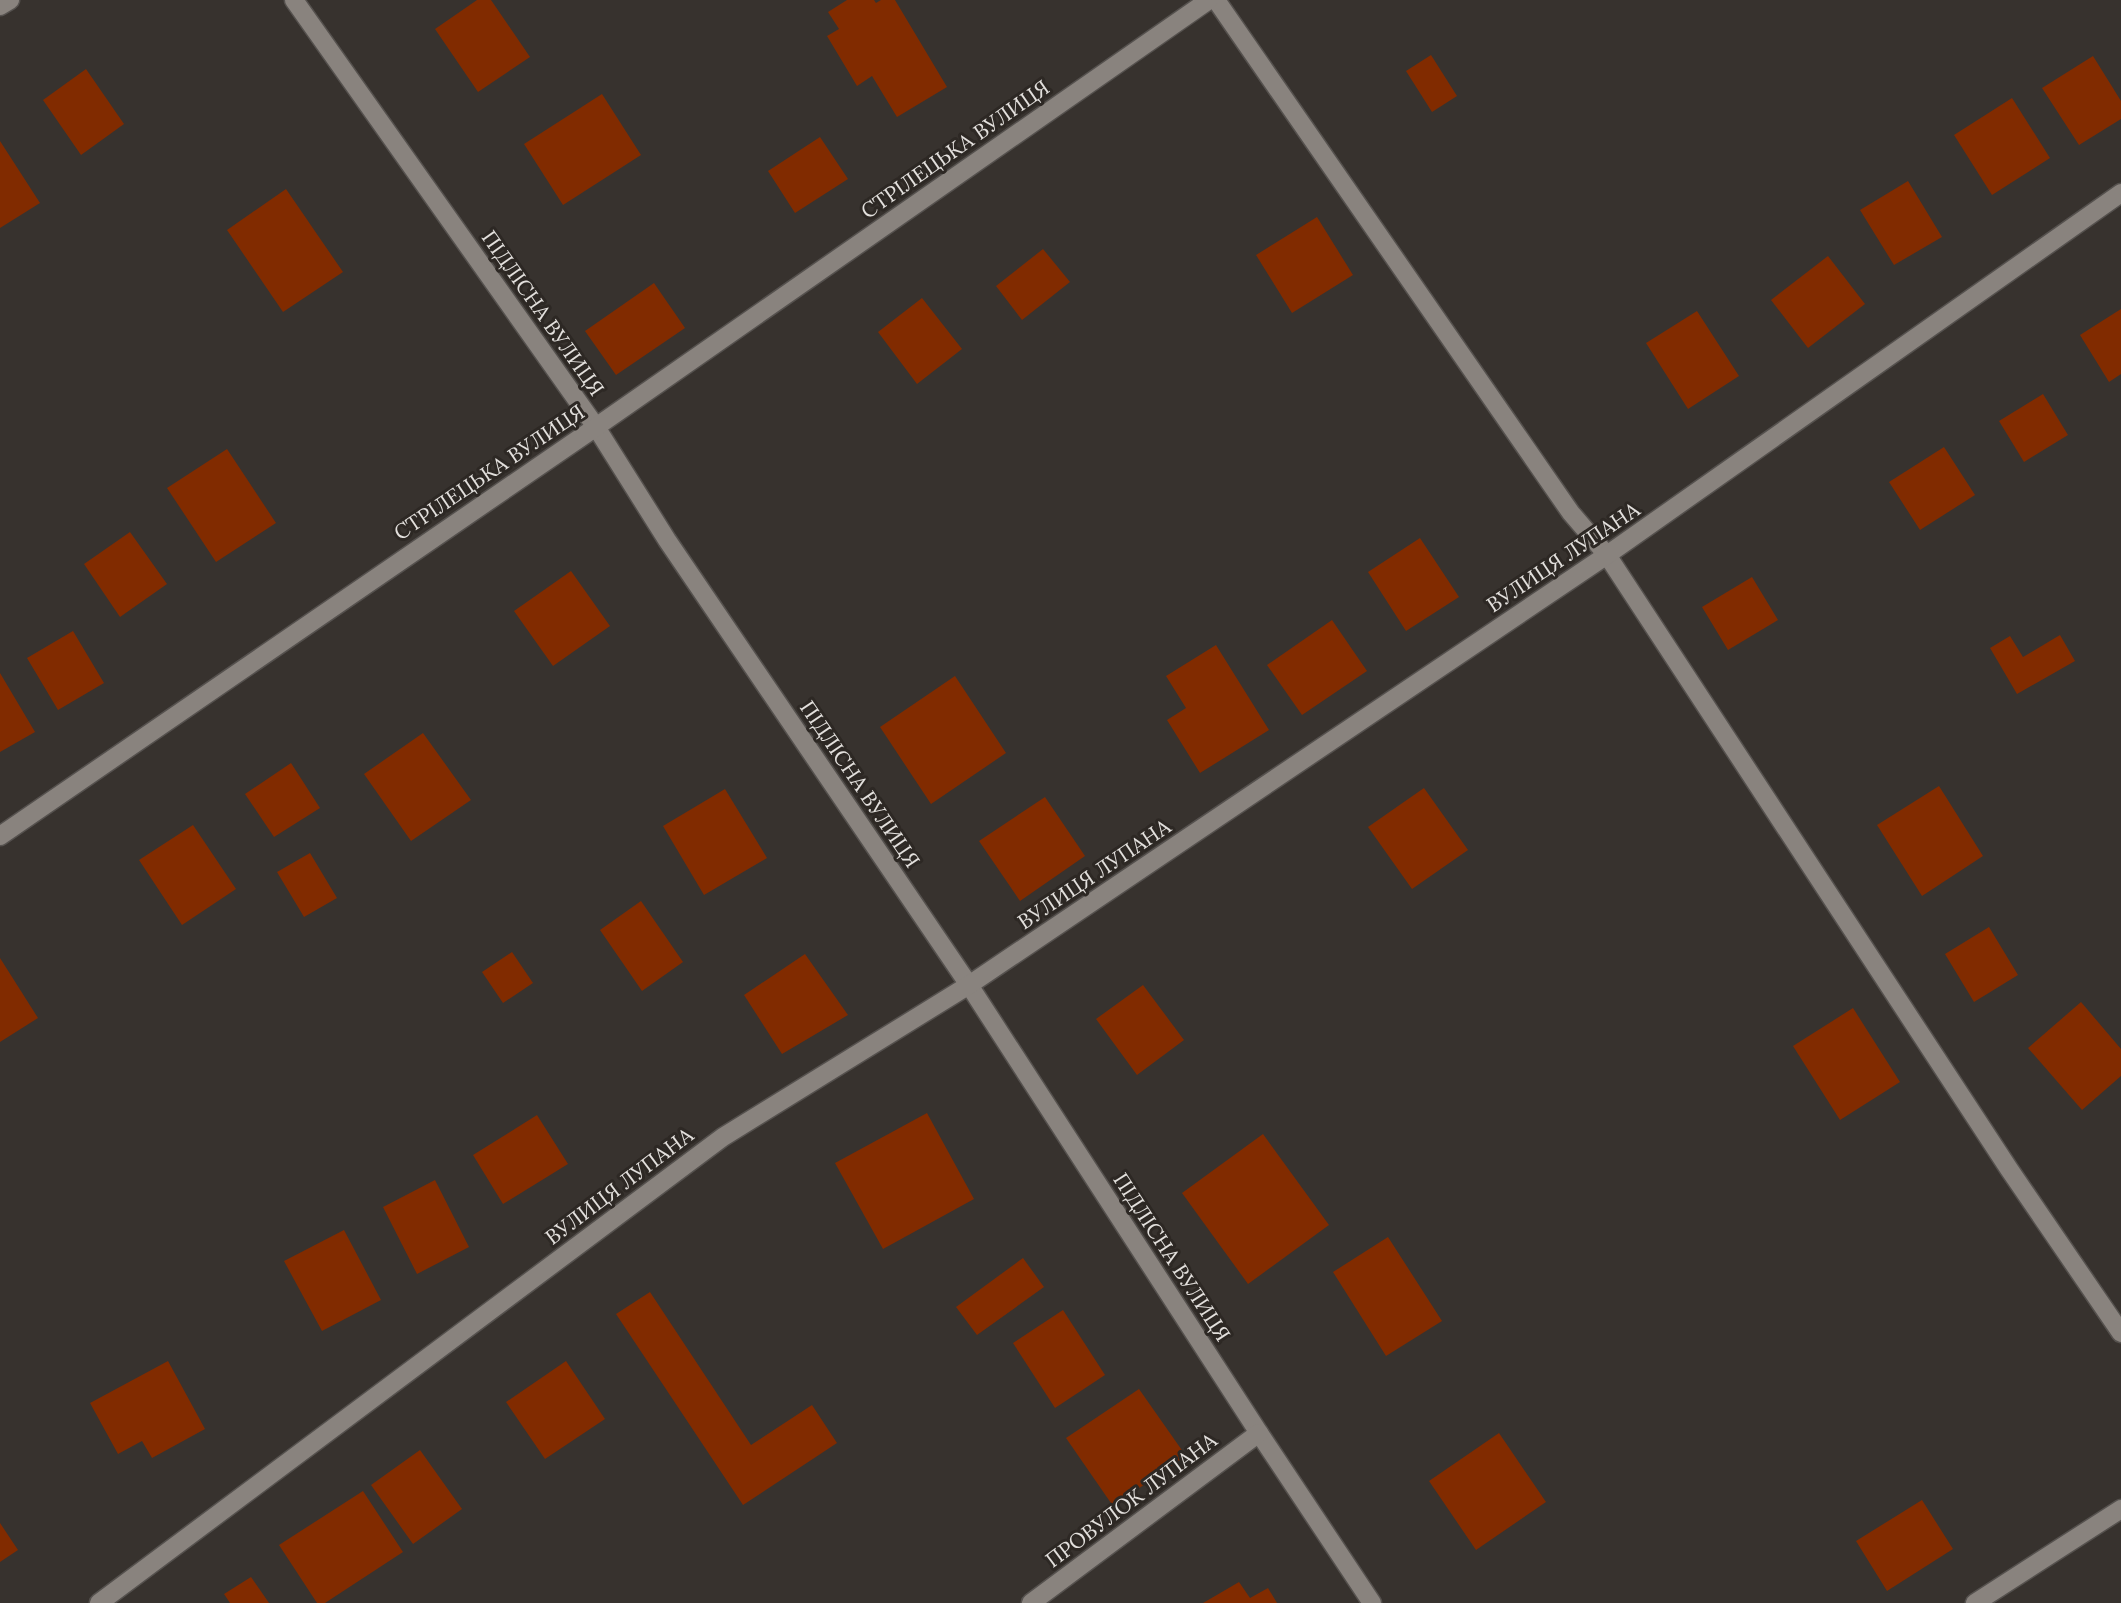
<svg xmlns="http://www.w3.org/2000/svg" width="2121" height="1603" font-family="Lora,serif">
	<rect width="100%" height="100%" fill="#37322e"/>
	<g fill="#812b00">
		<polygon points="477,0 491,0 530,57 478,92 435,29"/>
		<polygon points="847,0 874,0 876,3 881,0 895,0 947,87 897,117 872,76 857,86 827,36 839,29 828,12"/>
		<polygon points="1431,55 1457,96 1432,112 1406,71"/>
		<polygon points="2093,56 2121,101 2121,119 2079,145 2042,88"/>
		<polygon points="86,69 124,124 81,155 43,100"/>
		<polygon points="602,94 641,155 563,205 524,144"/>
		<polygon points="2012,98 2050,158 1992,195 1954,135"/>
		<polygon points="820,137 848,179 795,213 768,171"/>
		<polygon points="0,141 40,203 0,228"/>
		<polygon points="1908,181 1942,237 1894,265 1860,210"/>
		<polygon points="286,189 343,272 283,312 227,230"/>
		<polygon points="1317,217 1353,275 1292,313 1256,255"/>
		<polygon points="1043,249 1070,282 1022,320 996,286"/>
		<polygon points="1828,256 1865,304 1808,348 1771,300"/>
		<polygon points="654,283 685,328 616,375 585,331"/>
		<polygon points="922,298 962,349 917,384 878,332"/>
		<polygon points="2121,309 2121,374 2109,382 2080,335"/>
		<polygon points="1697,311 1739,376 1688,409 1646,343"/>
		<polygon points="2043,394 2068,435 2024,462 1999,421"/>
		<polygon points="1944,447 1975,495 1920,530 1889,482"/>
		<polygon points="227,449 276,523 216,562 167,488"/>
		<polygon points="130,532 167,584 120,617 84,564"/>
		<polygon points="1420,538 1459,597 1406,631 1368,572"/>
		<polygon points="571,571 610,626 553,666 514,611"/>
		<polygon points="1752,577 1778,620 1728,650 1702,607"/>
		<polygon points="1332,620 1367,671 1302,715 1267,665"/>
		<polygon points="73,631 104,683 58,710 27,658"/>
		<polygon points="2060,635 2075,661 2017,694 1990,648 2010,636 2023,657"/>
		<polygon points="1216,645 1269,730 1200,773 1167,720 1186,708 1166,676"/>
		<polygon points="0,673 35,732 0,752"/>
		<polygon points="955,676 1006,753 931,804 880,727"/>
		<polygon points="423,733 471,800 411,841 364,774"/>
		<polygon points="291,763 320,808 274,837 245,794"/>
		<polygon points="1939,786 1983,856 1922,896 1877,825"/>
		<polygon points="1424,788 1468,850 1412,889 1368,827"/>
		<polygon points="725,789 767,858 704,895 663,826"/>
		<polygon points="1045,797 1085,856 1020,901 979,841"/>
		<polygon points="193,825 236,889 182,925 139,860"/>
		<polygon points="310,853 337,898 304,917 277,872"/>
		<polygon points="641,901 683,962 642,991 600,930"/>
		<polygon points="1989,927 2018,975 1974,1002 1945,954"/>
		<polygon points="512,952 533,983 503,1003 482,972"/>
		<polygon points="805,954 848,1015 782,1054 744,995"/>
		<polygon points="0,958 38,1018 0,1042"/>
		<polygon points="1143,985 1184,1040 1137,1075 1096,1019"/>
		<polygon points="2081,1002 2121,1049 2121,1076 2082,1110 2028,1048"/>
		<polygon points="1853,1008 1900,1082 1840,1120 1793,1046"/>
		<polygon points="927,1113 974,1199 883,1249 835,1163"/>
		<polygon points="537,1115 568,1164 503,1204 473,1155"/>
		<polygon points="1263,1134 1329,1225 1248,1284 1182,1193"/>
		<polygon points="435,1180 469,1247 417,1274 383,1207"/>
		<polygon points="344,1230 381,1300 322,1331 284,1261"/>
		<polygon points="1388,1237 1442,1321 1386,1356 1333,1272"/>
		<polygon points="1023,1258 1044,1287 977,1335 956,1307"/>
		<polygon points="650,1292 751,1445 812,1405 837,1443 743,1505 616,1314"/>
		<polygon points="1063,1310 1105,1375 1055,1408 1013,1343"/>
		<polygon points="168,1361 205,1429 152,1458 142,1441 118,1454 90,1403"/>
		<polygon points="566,1361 605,1419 545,1459 506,1402"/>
		<polygon points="1139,1389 1186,1456 1113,1506 1066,1438"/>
		<polygon points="1499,1433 1546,1502 1476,1550 1429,1481"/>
		<polygon points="420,1450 462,1509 413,1544 371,1485"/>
		<polygon points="363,1491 403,1552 325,1603 317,1603 279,1545"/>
		<polygon points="1922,1500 1953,1549 1887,1591 1856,1541"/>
		<polygon points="0,1523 18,1550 0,1562"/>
		<polygon points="251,1577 269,1603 230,1603 224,1594"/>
		<polygon points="1239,1582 1250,1598 1268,1588 1277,1603 1203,1603"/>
	</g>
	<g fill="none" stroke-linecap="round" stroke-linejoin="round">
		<defs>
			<g id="street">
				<polyline points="294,0 596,427 667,540 969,985 1259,1433 1372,1603"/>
				<polyline points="1216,0 1571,513 1607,555 2009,1169 2121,1333"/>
				<polyline points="0,6 10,0"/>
				<polyline points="0,836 596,427 1209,0"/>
				<polyline points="99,1603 723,1137 969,985 1607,555 2121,193"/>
				<polyline points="1031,1603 1259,1433"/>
				<polyline points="1975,1603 2121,1509"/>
			</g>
		</defs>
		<use href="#street" stroke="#55514e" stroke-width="21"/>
		<use href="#street" stroke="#89837e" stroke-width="18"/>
	</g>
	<g text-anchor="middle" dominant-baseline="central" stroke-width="6" stroke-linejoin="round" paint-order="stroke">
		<g font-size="21" fill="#e3e0dd" stroke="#2d2824">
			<text transform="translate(955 149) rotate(-35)">СТРІЛЕЦЬКА ВУЛИЦЯ</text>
			<text transform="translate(543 313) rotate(55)">ПІДЛІСНА ВУЛИЦЯ</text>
			<text transform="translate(489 472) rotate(-34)">СТРІЛЕЦЬКА ВУЛИЦЯ</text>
			<text transform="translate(1563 557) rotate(-34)">ВУЛИЦЯ ЛУПАНА</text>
			<text transform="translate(860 784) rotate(56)">ПІДЛІСНА ВУЛИЦЯ</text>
			<text transform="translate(1094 874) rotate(-34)">ВУЛИЦЯ ЛУПАНА</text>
			<text transform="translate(619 1186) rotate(-37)">ВУЛИЦЯ ЛУПАНА</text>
			<text transform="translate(1172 1257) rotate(57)">ПІДЛІСНА ВУЛИЦЯ</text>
			<text transform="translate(1131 1500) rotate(-37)">ПРОВУЛОК ЛУПАНА</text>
		</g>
	</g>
</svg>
